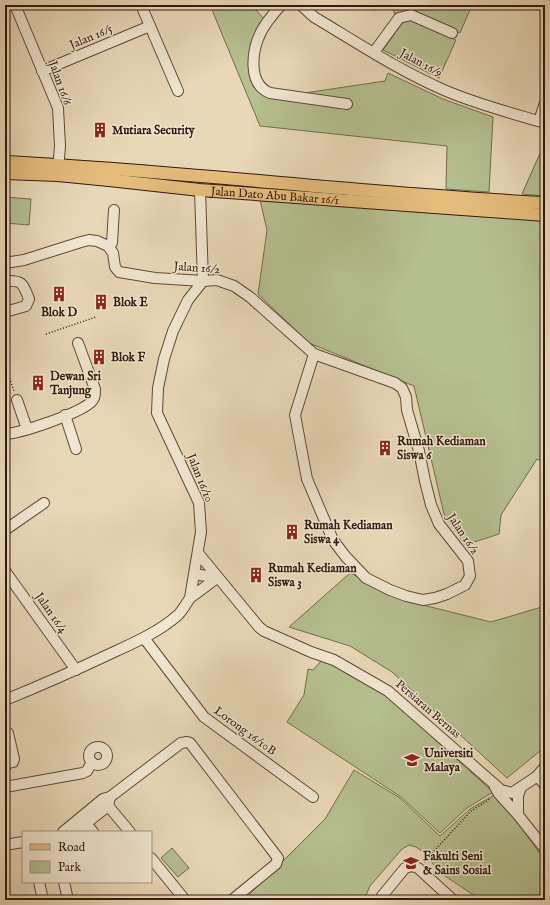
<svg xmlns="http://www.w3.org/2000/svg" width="550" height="905" font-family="'IM FELL English',serif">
	<rect width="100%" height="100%" fill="#e9d8b8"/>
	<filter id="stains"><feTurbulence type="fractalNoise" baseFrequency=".005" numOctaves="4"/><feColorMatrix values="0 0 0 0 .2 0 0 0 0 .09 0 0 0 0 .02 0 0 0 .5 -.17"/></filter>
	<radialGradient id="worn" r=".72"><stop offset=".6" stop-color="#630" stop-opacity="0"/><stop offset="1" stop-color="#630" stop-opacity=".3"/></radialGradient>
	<g fill="#b5bf90" stroke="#746c4f">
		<polygon points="210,5 254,5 256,10 264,19 256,31 252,44 251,70 271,98 385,81 388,73 443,99 493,117 489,192 446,189 447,146 260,126"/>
		<polygon points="392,5 472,5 460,33 410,10 395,15"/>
		<polygon points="411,19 456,40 439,78 383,50 403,22"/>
		<polygon points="545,142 545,196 522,194"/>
		<polygon points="5,197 31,199 29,225 5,223"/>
		<polygon points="260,200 545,218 545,464 537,459 501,515 499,534 465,545 444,514 414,386 309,343 258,294 267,230"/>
		<polygon points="350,573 415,603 491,622 545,606 545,747 507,778 392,672 350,646 289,627"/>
		<polygon points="326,660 377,687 493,792 467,808 440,833 401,797 287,722 304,695 308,669 313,670 320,662"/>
		<polygon points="354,770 400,798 440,836 470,809 494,795 519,824 545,861 545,900 481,900 442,874 423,852 416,847 409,845 402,849 370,886 364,900 244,900 325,819"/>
		<polygon points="172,848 189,868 178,877 161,858"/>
	</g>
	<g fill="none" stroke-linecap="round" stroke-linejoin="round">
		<defs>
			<g id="minor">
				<polyline points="15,5 58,108 60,146 58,171"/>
				<polyline points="141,5 178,91"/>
				<path d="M281,5C274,13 266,22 261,32C252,50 247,84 270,93L347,104"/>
				<path d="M301,5L314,17C356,42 398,70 444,90C476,104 511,113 545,123"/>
				<polyline points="374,52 399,18 411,15 452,33"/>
				<polyline points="42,71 150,26"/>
				<polyline points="539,121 545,103"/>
				<polyline points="108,246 112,243 114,210"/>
				<polyline points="5,263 24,260 81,242 89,240 97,241 108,246 113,253 115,267 119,272 155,278 203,281 217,280 234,286 250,297 314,354"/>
				<path d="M5,281C23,280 23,284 29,299L26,306L5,312"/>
				<polygon points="314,354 395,383 402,388 406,397 407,410 419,451 425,481 431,505 439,524 468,561 470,576 465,585 447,594 435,598 423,600 406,596 390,590 366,578 346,557 333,540 307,479 295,415"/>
				<polyline points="17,400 27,429"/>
				<polyline points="65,415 76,449"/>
				<path d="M5,434C22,433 77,414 90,403C95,399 95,395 95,389L78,343"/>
				<polyline points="5,530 44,503"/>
				<polyline points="198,553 259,627 264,631 311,652 334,660 388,691 501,790 512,793 536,777 539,778 545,785"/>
				<polyline points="5,571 76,670"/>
				<polyline points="195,574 217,578"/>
				<polyline points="190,598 217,578"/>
				<polyline points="144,638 204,717 313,797"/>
				<path d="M5,700C42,685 78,669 114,652C136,642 160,631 178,615C183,610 186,604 190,598L201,532L199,503L157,413L158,388L164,359L173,331L188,300L203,281L200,190"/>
				<circle cx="98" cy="756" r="9"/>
				<polyline points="5,764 13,762 14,759 8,733"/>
				<polyline points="536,777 545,767"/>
				<polyline points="5,787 83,773 87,771 92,762"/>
				<polyline points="495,787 499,794 518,815 545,849"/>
				<polyline points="104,801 130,832"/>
				<polyline points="518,815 518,796 521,787"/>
				<polyline points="82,819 93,832"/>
				<polyline points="63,832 103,799 110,797 181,743 187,742 190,743 278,858 276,864 232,900"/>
				<polyline points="75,832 108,806 110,797"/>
				<polyline points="5,845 23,842"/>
				<polyline points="151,858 185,900"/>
				<polyline points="39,882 43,900"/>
				<polyline points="64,882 68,900"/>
				<polyline points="380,900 382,896 405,868 412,866 418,868 453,900"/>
			</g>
			<g id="major">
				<path d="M5,162C185,171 365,194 545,203"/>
				<path id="s1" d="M5,173L58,175L109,180L200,190L545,215"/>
			</g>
		</defs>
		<use href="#minor" stroke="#604938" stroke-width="12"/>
		<use href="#major" stroke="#33190e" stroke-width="14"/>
		<g stroke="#33190e" stroke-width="1.5" stroke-dasharray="1 2" stroke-linecap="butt">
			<polyline points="46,334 96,317"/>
			<polyline points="5,364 14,391"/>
			<polyline points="424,862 471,811 490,799"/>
		</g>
		<use href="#minor" stroke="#f1e6d1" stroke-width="10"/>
		<use href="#major" stroke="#e4bc7c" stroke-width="12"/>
	</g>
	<defs>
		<symbol id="building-bare" viewBox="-9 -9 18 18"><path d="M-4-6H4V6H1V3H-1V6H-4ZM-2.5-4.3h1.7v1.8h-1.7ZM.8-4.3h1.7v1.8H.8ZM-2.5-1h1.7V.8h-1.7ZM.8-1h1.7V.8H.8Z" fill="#8f2418" stroke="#f1e6d1" stroke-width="2.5" paint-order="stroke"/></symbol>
		<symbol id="university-bare" viewBox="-9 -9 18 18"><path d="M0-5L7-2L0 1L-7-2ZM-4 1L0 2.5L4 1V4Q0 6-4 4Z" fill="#8f2418" stroke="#f1e6d1" stroke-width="2.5" paint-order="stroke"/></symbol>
	</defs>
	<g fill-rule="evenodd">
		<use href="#building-bare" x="89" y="119" width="22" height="22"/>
		<use href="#building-bare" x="48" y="283" width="22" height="22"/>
		<use href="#building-bare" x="90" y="291" width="22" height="22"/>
		<use href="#building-bare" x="88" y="346" width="22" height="22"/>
		<use href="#building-bare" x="27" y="372" width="22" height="22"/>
		<use href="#building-bare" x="374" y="437" width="22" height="22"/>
		<use href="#building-bare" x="281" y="521" width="22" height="22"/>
		<use href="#building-bare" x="245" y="564" width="22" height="22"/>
		<use href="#university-bare" x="401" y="749" width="22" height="22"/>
		<use href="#university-bare" x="400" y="852" width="22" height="22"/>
	</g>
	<g text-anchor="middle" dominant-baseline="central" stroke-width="3" stroke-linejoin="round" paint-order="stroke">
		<g font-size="12" fill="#33190e" stroke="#f1e6d1">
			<text transform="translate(91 37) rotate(-23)">Jalan 16/5</text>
			<text transform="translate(421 63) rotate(28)">Jalan 16/9</text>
			<text transform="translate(60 83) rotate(70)">Jalan 16/6</text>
			<text stroke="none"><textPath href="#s1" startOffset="271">Jalan Dato Abu Bakar 16/1</textPath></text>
			<text transform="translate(197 268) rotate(4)">Jalan 16/2</text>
			<text transform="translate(200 478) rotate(68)">Jalan 16/10</text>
			<text transform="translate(463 534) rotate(56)">Jalan 16/2</text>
			<text transform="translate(51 613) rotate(55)">Jalan 16/4</text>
			<text transform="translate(428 709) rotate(41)">Persiaran Bernas</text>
			<text transform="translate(245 731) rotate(36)">Lorong 16/10B</text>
		</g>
		<g font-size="12" font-weight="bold" fill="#33190e" stroke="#f1e6d1" text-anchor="start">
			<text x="112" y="130">Mutiara Security</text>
			<text x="113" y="302">Blok E</text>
			<text x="59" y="312" text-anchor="middle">Blok D</text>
			<text x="111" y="357">Blok F</text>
			<text x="50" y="376">Dewan Sri<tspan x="50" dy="14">Tanjung</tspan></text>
			<text x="397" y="441">Rumah Kediaman<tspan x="397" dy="14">Siswa 6</tspan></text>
			<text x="304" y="525">Rumah Kediaman<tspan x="304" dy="14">Siswa 4</tspan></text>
			<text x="268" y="568">Rumah Kediaman<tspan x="268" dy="14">Siswa 3</tspan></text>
			<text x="424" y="753">Universiti<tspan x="424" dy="14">Malaya</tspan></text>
			<text x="423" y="856">Fakulti Seni<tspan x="423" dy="14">&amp; Sains Sosial</tspan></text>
		</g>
	</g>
	<rect width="550" height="905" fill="none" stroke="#e9d8b8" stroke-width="20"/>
	<rect x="6" y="6" width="538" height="893" fill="none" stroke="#33190e" stroke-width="2"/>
	<rect x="10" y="10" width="530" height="885" fill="none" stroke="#33190e"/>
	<rect x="22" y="831" width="130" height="52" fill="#f1e6d1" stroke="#a59483"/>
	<rect x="30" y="844" width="20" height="6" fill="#e4bc7c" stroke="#a59483"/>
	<text x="58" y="851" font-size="12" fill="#33190e">Road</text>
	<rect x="30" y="861" width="20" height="12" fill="#b5bf90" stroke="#a59483"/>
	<text x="58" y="871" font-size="12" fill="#33190e">Park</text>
	<rect width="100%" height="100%" filter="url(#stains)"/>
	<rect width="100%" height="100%" fill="url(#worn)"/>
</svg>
